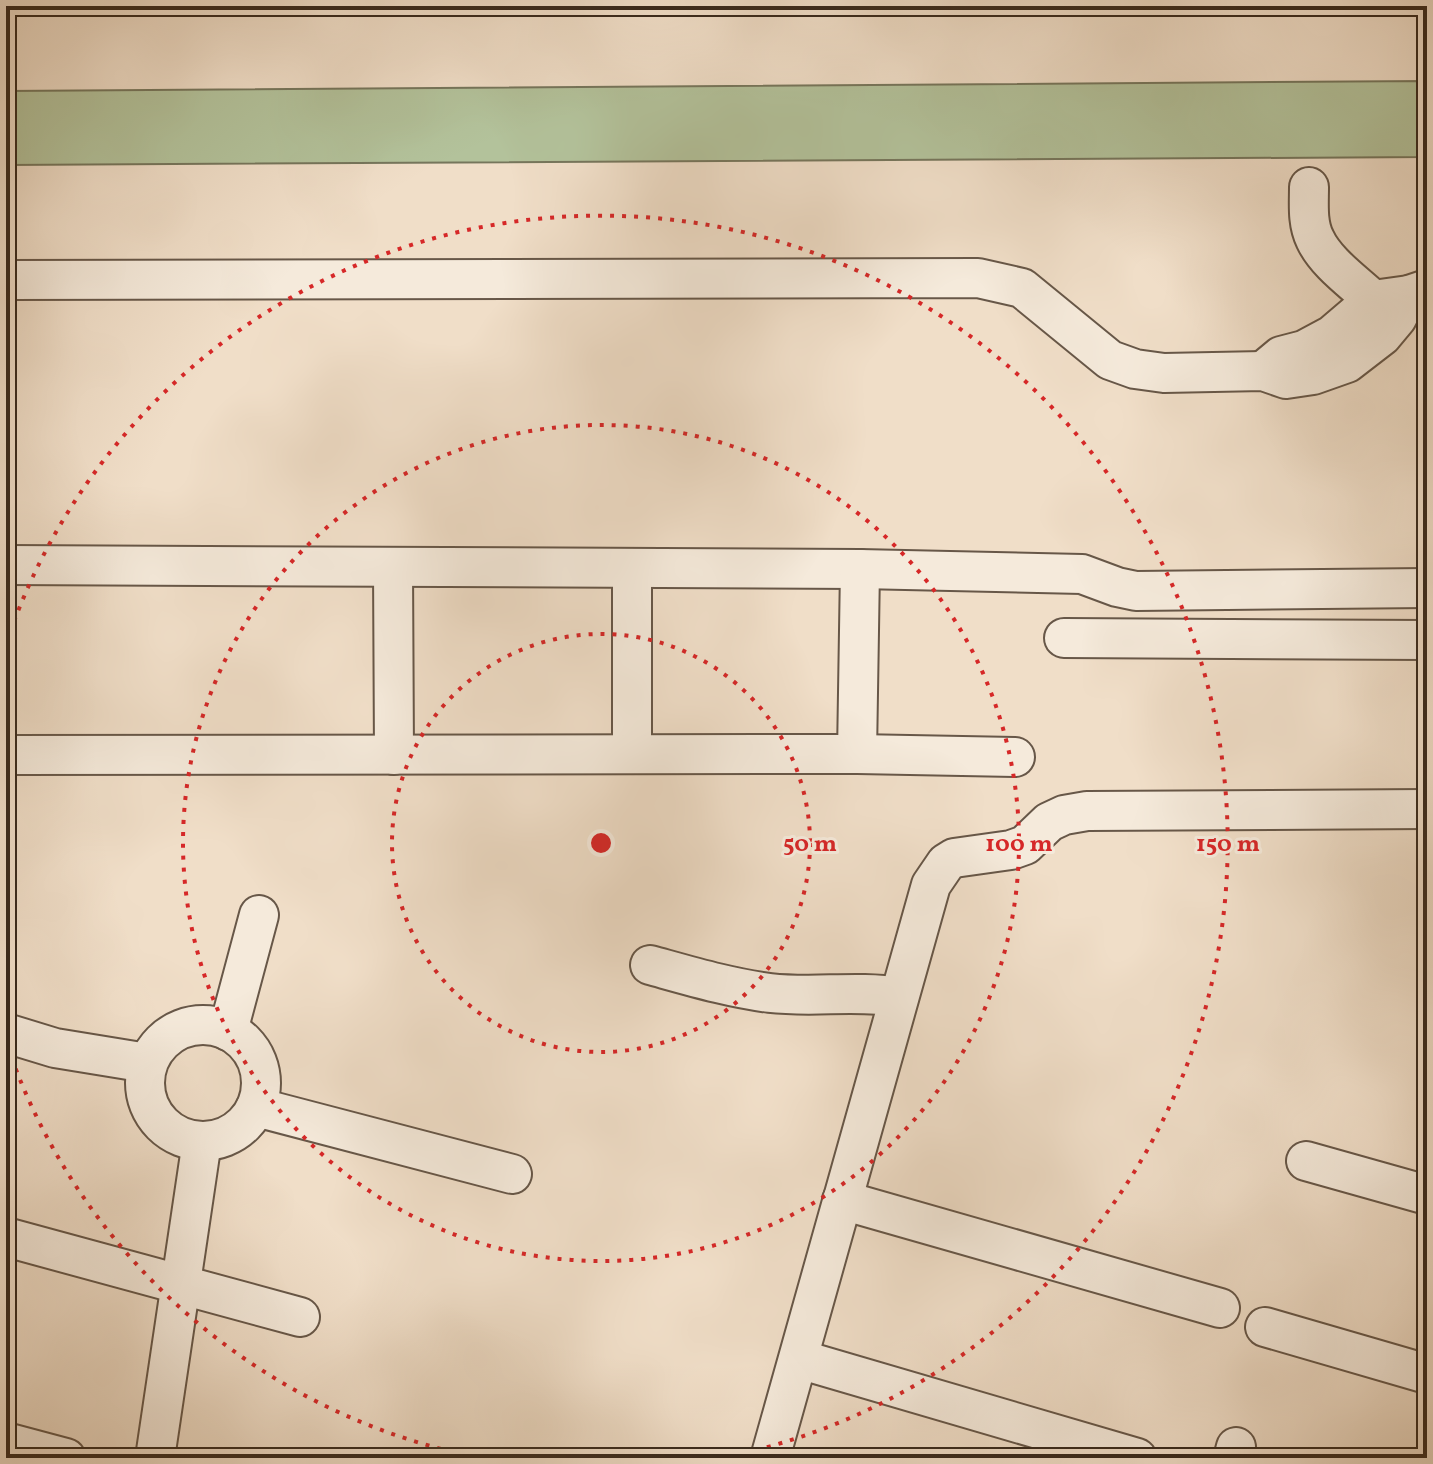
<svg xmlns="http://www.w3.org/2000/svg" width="1433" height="1464" font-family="Vollkorn,serif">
	<rect width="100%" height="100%" fill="#f0dec8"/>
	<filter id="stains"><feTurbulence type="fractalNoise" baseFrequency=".0025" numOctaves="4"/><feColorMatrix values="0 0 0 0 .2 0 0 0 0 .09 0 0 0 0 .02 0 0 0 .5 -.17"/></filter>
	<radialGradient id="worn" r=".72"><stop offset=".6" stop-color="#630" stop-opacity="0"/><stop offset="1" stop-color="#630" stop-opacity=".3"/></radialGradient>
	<g fill="#b3c29b" stroke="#76765c" stroke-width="2">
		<polygon points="6,6 1255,6 6,14"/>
		<polygon points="1427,81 1427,157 6,165 6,91"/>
	</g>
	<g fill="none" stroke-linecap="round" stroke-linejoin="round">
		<defs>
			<g id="minor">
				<path d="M1309,187C1309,204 1307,223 1315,239C1326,263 1354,282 1373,300"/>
				<polyline points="6,280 978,278 1022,288 1110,360 1135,369 1164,373 1263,371 1286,379 1313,375 1347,363 1382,336 1397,318 1409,295"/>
				<polyline points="1263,371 1281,356 1304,350 1332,335 1373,300 1409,295 1427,289"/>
				<polyline points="6,565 860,569 1082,574 1117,587 1136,591 1427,588"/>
				<polyline points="393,567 394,755"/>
				<polyline points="1064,638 1427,640"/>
				<polyline points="632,754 632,569"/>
				<polyline points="857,754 860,569"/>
				<polyline points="6,755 857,754 1015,757"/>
				<path d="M650,965C690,976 730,988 770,993C814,998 856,990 899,997"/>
				<circle cx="203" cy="1083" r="58"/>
				<polyline points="228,1031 259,915"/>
				<polyline points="6,1033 55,1048 147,1063"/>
				<polyline points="256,1107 512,1174"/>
				<polyline points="1306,1161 1427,1195"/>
				<polyline points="842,1200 1220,1308"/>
				<polyline points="6,1237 300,1317"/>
				<polyline points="1265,1327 1427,1374"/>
				<polyline points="799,1359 1137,1458"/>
				<polyline points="6,1442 66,1458"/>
				<polyline points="155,1458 202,1141"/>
				<polyline points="770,1458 931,885 946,863 954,858 1011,850 1025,845 1049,822 1064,815 1087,811 1427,809"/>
				<polyline points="1233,1458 1236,1447"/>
			</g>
		</defs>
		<use href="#minor" stroke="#675748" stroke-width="42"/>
		<use href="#minor" stroke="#f5eadb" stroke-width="38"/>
	</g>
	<g fill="none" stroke="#d62828" stroke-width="4" stroke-dasharray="4 8">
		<circle cx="601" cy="843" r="209"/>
		<circle cx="601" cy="843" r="418"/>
		<path d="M476 1457A627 627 0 0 1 6 1042M6 644A627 627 0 1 1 726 1457"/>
	</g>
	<circle cx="601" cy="843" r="12" fill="#d62828" stroke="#f5eadb" stroke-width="4"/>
	<g font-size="24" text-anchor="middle" font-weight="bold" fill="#d62828" stroke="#f5eadb" stroke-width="6" stroke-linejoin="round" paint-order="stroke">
		<text x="810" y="851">50 m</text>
		<text x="1019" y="851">100 m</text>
		<text x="1228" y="851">150 m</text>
	</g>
	<rect width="1433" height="1464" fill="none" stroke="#f0dec8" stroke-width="32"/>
	<rect x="8" y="8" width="1417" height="1448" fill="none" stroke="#392a1d" stroke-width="4"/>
	<rect x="16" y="16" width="1401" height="1432" fill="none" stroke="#392a1d" stroke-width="2"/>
	<rect width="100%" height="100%" filter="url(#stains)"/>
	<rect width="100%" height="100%" fill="url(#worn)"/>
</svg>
